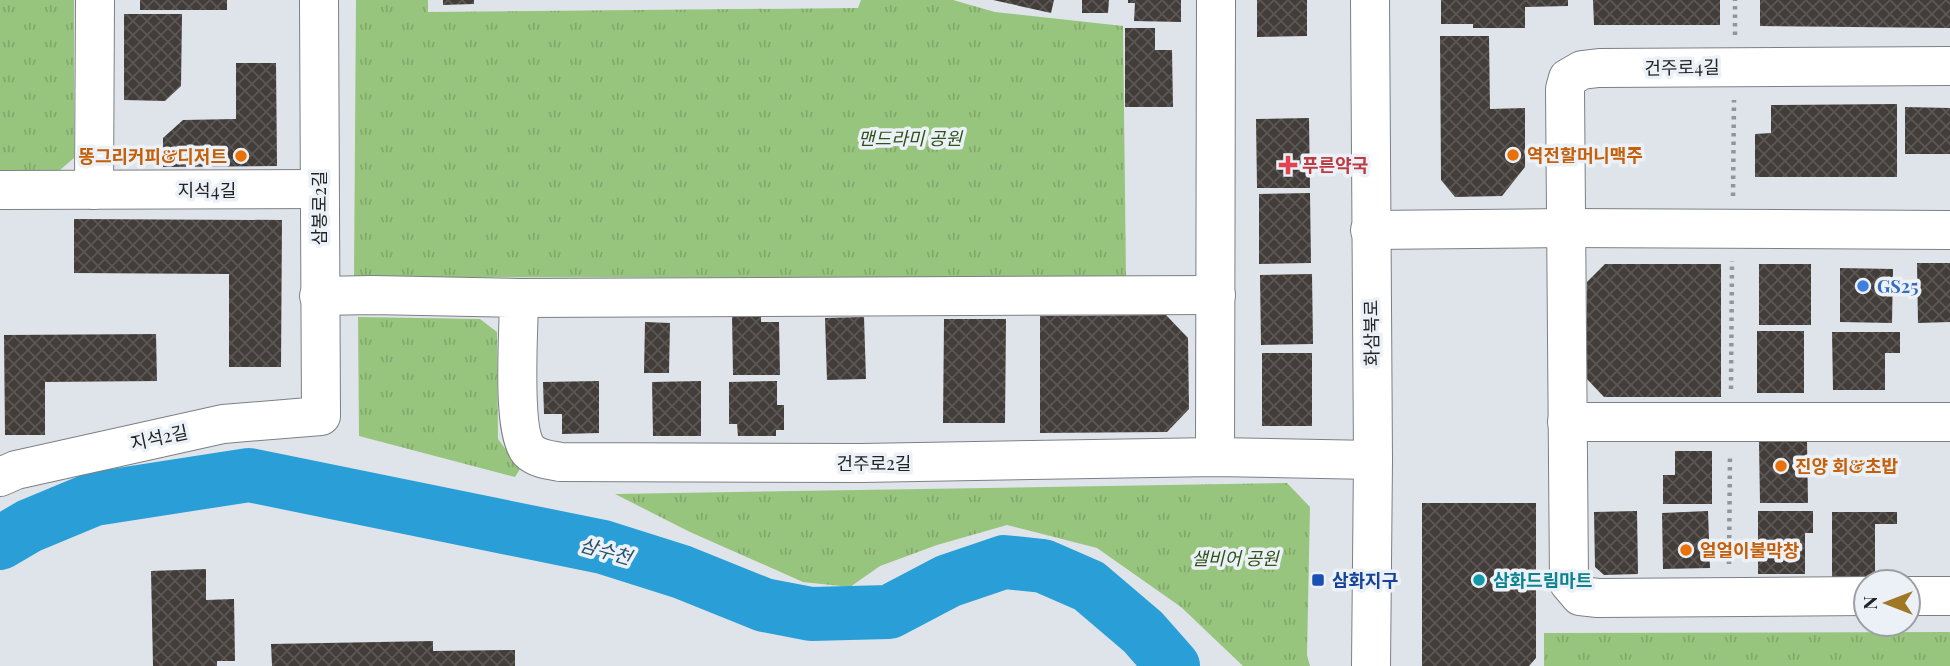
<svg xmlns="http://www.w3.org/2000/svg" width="1950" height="666" font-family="'Playfair Display','Noto Sans KR',serif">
	<defs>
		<pattern id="park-tufts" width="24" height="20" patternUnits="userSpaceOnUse" patternTransform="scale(1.75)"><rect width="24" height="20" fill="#97c57d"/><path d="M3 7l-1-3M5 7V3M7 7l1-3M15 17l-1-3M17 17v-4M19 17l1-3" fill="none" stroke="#82a96c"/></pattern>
		<pattern id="building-cross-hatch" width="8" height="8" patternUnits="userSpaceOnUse" patternTransform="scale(1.75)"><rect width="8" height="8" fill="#433d3a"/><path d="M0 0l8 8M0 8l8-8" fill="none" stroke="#5b5754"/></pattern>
	</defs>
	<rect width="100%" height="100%" fill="#dfe4ea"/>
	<g fill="url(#park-tufts)">
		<polygon points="0,0 74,0 74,158 54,175 0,174"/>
		<polygon points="356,0 428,0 428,12 858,8 861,0 953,0 995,12 1123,26 1126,278 354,277"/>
		<polygon points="358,317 480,319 497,332 498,439 520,469 515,477 359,436"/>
		<polygon points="1287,483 1310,507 1307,655 1310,666 1243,666 1181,607 1097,548 1007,525 937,545 880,566 850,587 803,582 690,532 615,494"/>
		<polygon points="1950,632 1950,666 1544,666 1544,633"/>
	</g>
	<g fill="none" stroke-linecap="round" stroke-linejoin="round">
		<polyline stroke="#2a9fd7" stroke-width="54" points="0,543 29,526 94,499 249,475 603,547 682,572 764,605 811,614 889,612 948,581 1004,562 1043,566 1089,586 1143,632 1173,666"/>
	</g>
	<g fill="url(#building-cross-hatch)">
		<rect x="140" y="0" width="87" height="10"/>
		<polygon points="443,0 474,0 474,4 443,5"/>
		<polygon points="993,0 1054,0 1051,13"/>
		<polygon points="1082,0 1109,0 1108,13 1082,13"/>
		<polygon points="1128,0 1181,0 1181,22 1134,21 1135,3 1128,3"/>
		<polygon points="1257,0 1307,0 1307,36 1257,37"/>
		<polygon points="1441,0 1568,0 1568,6 1525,7 1525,28 1473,28 1473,24 1441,24"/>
		<polygon points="1593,0 1720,0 1720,25 1594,25"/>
		<polygon points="1760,0 1950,0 1950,28 1760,26"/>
		<polygon points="124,14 182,14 181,86 165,101 124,100"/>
		<polygon points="1125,28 1155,28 1155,50 1172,50 1173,107 1125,107"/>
		<polygon points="1440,36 1489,36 1490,109 1525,108 1525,167 1502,196 1455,197 1441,180"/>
		<polygon points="236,63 276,63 277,166 163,167 163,138 183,120 236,119"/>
		<polygon points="1897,104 1897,177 1755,177 1755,134 1771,133 1771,105"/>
		<polygon points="1905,107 1950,108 1950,154 1905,154"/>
		<polygon points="1309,118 1310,188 1257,188 1256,119"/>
		<polygon points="1310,193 1311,263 1259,264 1259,194"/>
		<polygon points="74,219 282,220 281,367 229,367 229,274 74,273"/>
		<polygon points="1917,263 1950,263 1950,322 1918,323"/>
		<polygon points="1605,264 1721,264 1721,397 1604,397 1586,378 1587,282"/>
		<rect x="1759" y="264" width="52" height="61"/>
		<polygon points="1840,268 1893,269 1892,323 1840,322"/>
		<polygon points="1312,274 1313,344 1261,345 1260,275"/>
		<polygon points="761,314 761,322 779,322 780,375 733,375 732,315"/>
		<polygon points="1166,315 1188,338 1189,409 1167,432 1040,433 1040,316"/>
		<polygon points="864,317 866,379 827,380 825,318"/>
		<polygon points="944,319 1006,319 1005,423 943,423"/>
		<polygon points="645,322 670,323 669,373 644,373"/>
		<rect x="1757" y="331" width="47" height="62"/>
		<polygon points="1832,332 1900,332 1900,353 1885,353 1885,390 1833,390"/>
		<polygon points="156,334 157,381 45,382 45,435 5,435 4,335"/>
		<rect x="1262" y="353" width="50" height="73"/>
		<polygon points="599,381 599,433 562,434 562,414 544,414 543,382"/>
		<polygon points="701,381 701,436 653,436 652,382"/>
		<polygon points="777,381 777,405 784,405 784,430 776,430 776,436 738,436 737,424 729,424 729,382"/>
		<polygon points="1807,441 1808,503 1760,503 1759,442"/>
		<polygon points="1675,451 1712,451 1712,504 1663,504 1663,475 1675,475"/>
		<polygon points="1422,503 1536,503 1536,658 1529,666 1422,666"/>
		<polygon points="1637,511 1638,574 1604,575 1595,567 1594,512"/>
		<polygon points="1708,511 1710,568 1663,569 1662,513"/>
		<polygon points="1758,511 1813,511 1813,533 1805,533 1805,574 1758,574"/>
		<polygon points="1832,512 1897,512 1897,524 1875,524 1875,578 1832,578"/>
		<polygon points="206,569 206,600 234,599 235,661 217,661 217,666 153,666 151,571"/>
		<polygon points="433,641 433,651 515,650 515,666 272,666 271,644"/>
	</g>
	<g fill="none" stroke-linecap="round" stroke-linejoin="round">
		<defs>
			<g id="minor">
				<polyline points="1370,0 1373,460 1371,666"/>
				<polyline points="0,190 319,189"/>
				<polyline points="94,190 95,0"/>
				<polyline points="1370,230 1566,228 1950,230"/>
				<path d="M319,296L372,295L519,298C519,329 511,431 529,451C537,459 550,460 560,462L861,463L1215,457L1373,460"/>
				<polyline points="519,298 1216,295"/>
				<polyline points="1567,422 1950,422"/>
				<polyline points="1215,457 1216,0"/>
				<polyline points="0,477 16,470 223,424 321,416 319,0"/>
				<polyline points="1866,596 1598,598 1580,596 1569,583 1565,89 1568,78 1582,70 1599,68 1950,66"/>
				<polyline points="1908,596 1950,596"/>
			</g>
		</defs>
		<use href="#minor" stroke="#7c8085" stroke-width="40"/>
		<g stroke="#919599" stroke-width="4.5" stroke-dasharray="3.5 5" stroke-linecap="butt">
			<polyline points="1735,35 1735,0"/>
			<polyline points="1733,196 1734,100"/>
			<polyline points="1731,389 1732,261"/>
			<polyline points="1729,564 1730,454"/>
		</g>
		<use href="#minor" stroke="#fff" stroke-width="38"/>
	</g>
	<g fill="#e8710a" stroke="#ecf1f7" stroke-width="2.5">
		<circle cx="1513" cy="155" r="7"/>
		<circle cx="241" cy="156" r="7"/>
		<circle cx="1781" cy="466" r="7"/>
		<circle cx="1686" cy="550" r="7"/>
	</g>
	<path fill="#e0444e" stroke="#ecf1f7" stroke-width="2.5" d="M1284.5 154.5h7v7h7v7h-7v7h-7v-7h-7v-7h7z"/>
	<circle fill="#3f7fe0" stroke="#ecf1f7" stroke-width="2.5" cx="1863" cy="286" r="7"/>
	<rect fill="#1a4fb4" stroke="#ecf1f7" stroke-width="2.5" x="1311" y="573" width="14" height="14" rx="3.5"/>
	<circle fill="#0f9aa8" stroke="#ecf1f7" stroke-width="2.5" cx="1479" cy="580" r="7"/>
	<g text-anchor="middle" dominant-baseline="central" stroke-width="7" stroke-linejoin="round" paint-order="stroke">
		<g font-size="18" fill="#212325" stroke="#ecf1f7">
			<text transform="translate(1682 67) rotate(-1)">건주로4길</text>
			<text x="207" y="190">지석4길</text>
			<text transform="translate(319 208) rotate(-90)">삼봉로2길</text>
			<text transform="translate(1371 333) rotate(-91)">화삼북로</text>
			<text transform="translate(159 437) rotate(-12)">지석2길</text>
			<text x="874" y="463">건주로2길</text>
		</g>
		<g font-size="18" font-style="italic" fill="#2f5217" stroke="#ecf1f7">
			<text x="910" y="138">맨드라미 공원</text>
			<text x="1235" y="558">샐비어 공원</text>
		</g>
		<g font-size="18" font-weight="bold" fill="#c56008" stroke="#ecf1f7" text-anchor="start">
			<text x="1527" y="155">역전할머니맥주</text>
			<text x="227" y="156" text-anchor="end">똥그리커피&amp;디저트</text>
			<text x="1795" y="466">진양 회&amp;초밥</text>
			<text x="1700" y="550">얼얼이불막창</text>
		</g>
		<g font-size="18" font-weight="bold" fill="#be3a42" stroke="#ecf1f7" text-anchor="start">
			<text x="1302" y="165">푸른약국</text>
		</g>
		<g font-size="18" font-weight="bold" fill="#366cbe" stroke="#ecf1f7" text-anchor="start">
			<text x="1877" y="286">GS25</text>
		</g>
		<g font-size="18" font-weight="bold" fill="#164399" stroke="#ecf1f7" text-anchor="start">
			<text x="1332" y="580">삼화지구</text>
		</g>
		<g font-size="18" font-weight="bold" fill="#0d838f" stroke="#ecf1f7" text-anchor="start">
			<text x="1493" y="580">삼화드림마트</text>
		</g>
		<g font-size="19" font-style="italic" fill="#245069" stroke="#ecf1f7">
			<text transform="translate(606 550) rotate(16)">삼수천</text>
		</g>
	</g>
	<g transform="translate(1887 603) rotate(270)"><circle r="33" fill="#ecf1f7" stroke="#9b9fa3" stroke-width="2"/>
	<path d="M0-5L12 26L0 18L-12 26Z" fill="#9f7725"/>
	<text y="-10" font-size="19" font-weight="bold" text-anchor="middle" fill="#212325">N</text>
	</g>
</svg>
